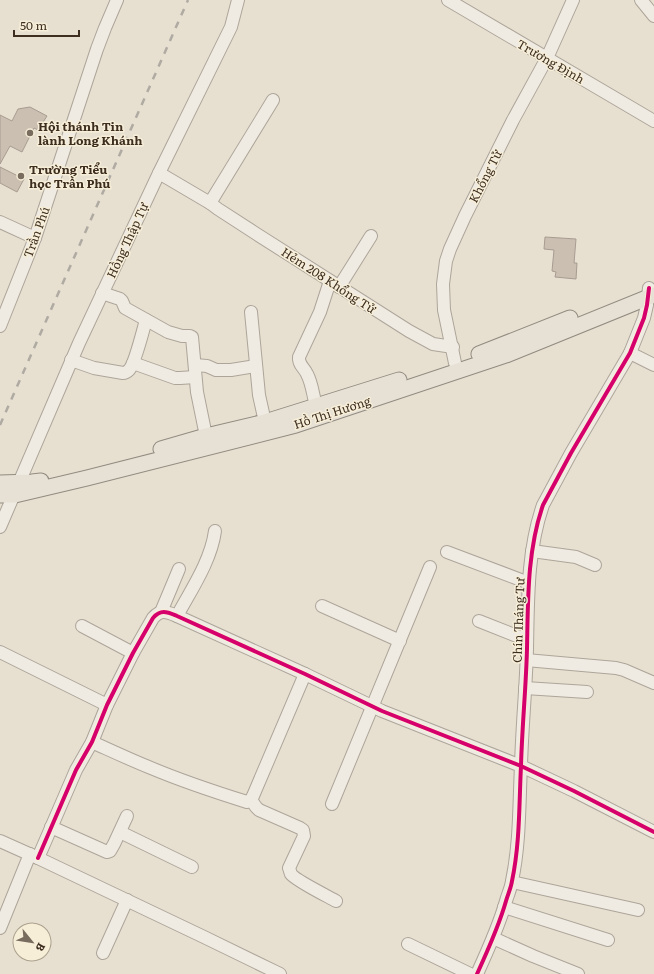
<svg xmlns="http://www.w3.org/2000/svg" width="654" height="974" font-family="Literata,serif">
	<rect width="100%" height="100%" fill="#e7e0d1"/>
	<g fill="#cbbfb2" stroke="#a89c90">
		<polygon points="30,107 47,116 38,130 34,128 22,152 10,146 0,164 0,115 12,121 18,109"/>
		<polygon points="0,167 24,179 17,192 0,183"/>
		<polygon points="545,237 576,239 574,263 577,263 576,279 555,277 556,272 552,271 554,250 544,249"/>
	</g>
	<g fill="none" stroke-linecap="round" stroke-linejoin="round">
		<defs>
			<g id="minor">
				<polyline points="448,0 654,121"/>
				<polyline points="641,0 654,16"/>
				<polyline points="273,100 210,203 218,209 255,233 409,331 433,344 453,347"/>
				<polyline points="159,173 210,203"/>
				<polyline points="0,222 35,238"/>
				<polyline points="339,287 371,236"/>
				<polyline points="102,293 120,299 122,301 125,308 168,332 182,336 190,336 192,337 197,392 206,436"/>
				<polyline points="251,312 259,395 265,422"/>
				<polyline points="0,326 35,238 97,49 105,28 117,0"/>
				<polyline points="630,353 654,365"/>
				<path d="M71,360L94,368L123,373C125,373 127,372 129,370C135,364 143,330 146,320"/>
				<polyline points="133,363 175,378 180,378 195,377"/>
				<polyline points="455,363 444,310 443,284 446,261 450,249 465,216 513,120 547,58 573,0"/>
				<polyline points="195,365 207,366 216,370 231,370 256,366"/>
				<path d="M316,406C313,395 312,383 307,374C304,367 298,365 299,357L320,312L330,281"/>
				<polyline points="0,527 79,343 159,173 231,27 238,0"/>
				<polyline points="532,551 576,557 595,565"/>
				<polyline points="447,552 529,583"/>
				<polyline points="322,606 400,641"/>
				<polyline points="161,612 179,569"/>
				<path d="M177,616C191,590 211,561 215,531"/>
				<polyline points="479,621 527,640"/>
				<polyline points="82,626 133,653"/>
				<polyline points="0,652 107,705"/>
				<polyline points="526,660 616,668 624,670 654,683"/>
				<polyline points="525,688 587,692"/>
				<path d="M92,742C112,751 131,760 151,768C182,781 215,792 247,802L251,800L253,796L305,674"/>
				<path d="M251,800L256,807L259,810L300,828L303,830L304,836L289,868C290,870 290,872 291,874C295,880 327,896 336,901"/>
				<polyline points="332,804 430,567"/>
				<polyline points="51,827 107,852 110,851 114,844 127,816"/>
				<polyline points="120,832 192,867"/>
				<polyline points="0,841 38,858 204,937 280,974"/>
				<path d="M38,858L76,770L92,742L107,705L133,653L153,618C161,609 167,612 177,616L305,674L382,711L521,766L574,791L654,832"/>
				<polyline points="512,882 638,910"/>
				<polyline points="504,907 608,940"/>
				<polyline points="0,928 30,854"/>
				<polyline points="493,938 533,956 578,974"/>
				<polyline points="408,944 470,974"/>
				<polyline points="103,953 127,900"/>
				<path d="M477,974C488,950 499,926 506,901C508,894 511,888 512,881C520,843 519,805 521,766C522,727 526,688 527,649C528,601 527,551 543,505L571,453L630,353L644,318L647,305L649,288"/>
			</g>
			<g id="major">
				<polyline points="479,354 570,318"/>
				<polyline points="161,449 206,436 265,422 399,380"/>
				<polyline points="0,483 32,482 41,481"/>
				<polyline points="0,495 15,495 87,478 296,425 506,355 654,295"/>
			</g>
		</defs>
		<use href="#minor" stroke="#ada599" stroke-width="14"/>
		<use href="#major" stroke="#928b80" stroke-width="17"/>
		<use href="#minor" stroke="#efebe3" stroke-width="12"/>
		<use href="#major" stroke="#e6e1d4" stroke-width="15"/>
		<polyline stroke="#afaaa2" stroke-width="2.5" stroke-dasharray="7 7" stroke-linecap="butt" points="0,425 188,0"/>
		<defs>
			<g id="cycleway">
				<path d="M38,858L76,770L92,742L107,705L133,653L153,618C161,609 167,612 177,616L305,674L382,711L521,766L574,791L654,832"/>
				<path d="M477,974C488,950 499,926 506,901C508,894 511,888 512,881C520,843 519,805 521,766C522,727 526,688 527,649C528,601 527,551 543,505L571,453L630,353L644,318L647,305L649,288"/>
			</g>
		</defs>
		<use href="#cycleway" stroke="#f7eed8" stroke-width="6"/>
		<use href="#cycleway" stroke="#d6006c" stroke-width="4"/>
	</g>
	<g fill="#786c5e" stroke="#f7eed8" stroke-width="1.5">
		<circle cx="30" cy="133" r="4"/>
		<circle cx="21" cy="176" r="4"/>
	</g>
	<g text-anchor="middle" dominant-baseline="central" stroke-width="3" stroke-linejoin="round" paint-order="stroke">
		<g font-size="12" fill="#3d2e20" stroke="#f7eed8">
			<text transform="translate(551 61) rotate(30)">Trương Định</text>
			<text transform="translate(485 176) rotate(-63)">Khổng Tử</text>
			<text transform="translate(36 232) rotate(-70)">Trần Phú</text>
			<text transform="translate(127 240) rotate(-65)">Hồng Thập Tự</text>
			<text transform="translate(329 280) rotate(33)">Hẻm 208 Khổng Tử</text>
			<text transform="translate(332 412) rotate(-18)">Hồ Thị Hương</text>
			<text transform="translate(518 620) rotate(-88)">Chín Tháng Tư</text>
		</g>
		<g font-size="12" font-weight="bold" fill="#3d2e20" stroke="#f7eed8" text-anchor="start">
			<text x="38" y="126">Hội thánh Tin<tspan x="38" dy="14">lành Long Khánh</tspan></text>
			<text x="29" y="169">Trường Tiểu<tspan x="29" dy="14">học Trần Phú</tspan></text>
		</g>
	</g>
	<g transform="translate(32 942) rotate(120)"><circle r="19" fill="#f7eed8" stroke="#ada18e"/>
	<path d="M0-3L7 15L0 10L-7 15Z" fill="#786c5e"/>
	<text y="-6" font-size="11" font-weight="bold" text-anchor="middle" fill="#3d2e20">B</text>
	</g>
	<path d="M14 30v6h65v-6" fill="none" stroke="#3d2e20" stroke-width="2"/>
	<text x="20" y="30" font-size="12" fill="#3d2e20" stroke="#f7eed8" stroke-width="3" paint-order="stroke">50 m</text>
</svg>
